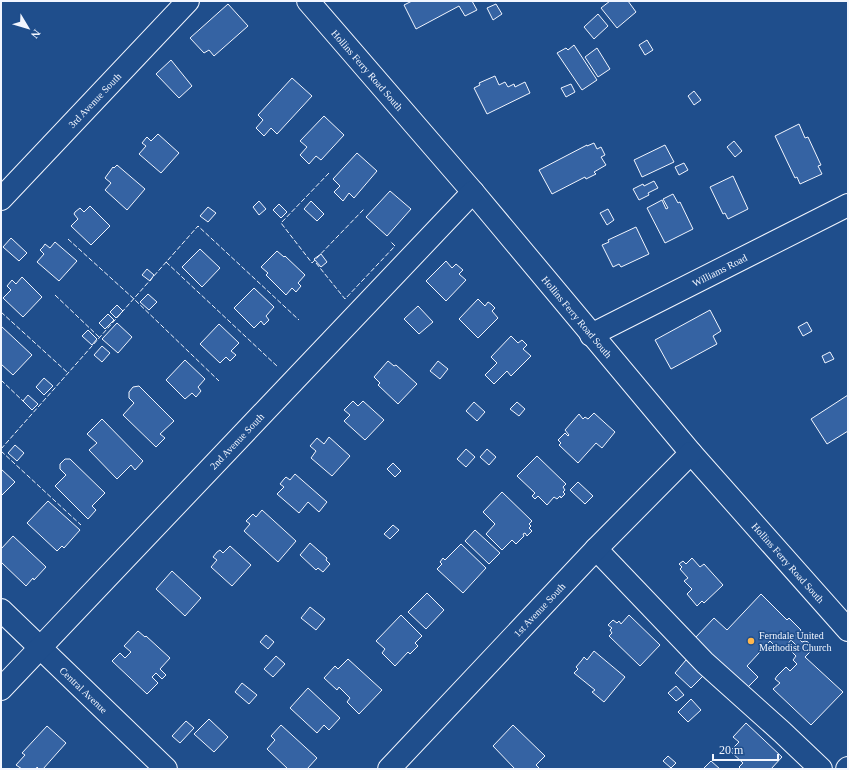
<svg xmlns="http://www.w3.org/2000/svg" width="849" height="770" font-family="'Times New Roman',serif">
	<rect width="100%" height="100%" fill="#1f4e8c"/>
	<g fill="#3563a3" stroke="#f2f6ff">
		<polygon points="412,1 472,1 477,10 465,16 459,6 416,29 404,5"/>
		<polygon points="610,1 628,1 636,12 617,28 601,8"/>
		<polygon points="228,4 248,26 214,56 209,50 204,53 190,38"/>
		<polygon points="496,4 502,14 493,20 487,8"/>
		<polygon points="598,14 608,26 594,39 584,27"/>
		<polygon points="647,40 653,50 645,55 639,45"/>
		<polygon points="574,45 597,80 582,90 557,53 566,48 568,50"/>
		<polygon points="597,48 610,69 598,77 585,57"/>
		<polygon points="171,60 192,86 179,98 156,74"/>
		<polygon points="495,76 499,85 505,82 508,87 514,84 515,87 525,82 530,93 487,114 474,88 480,85 479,83"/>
		<polygon points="292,78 312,96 277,134 271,128 264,136 256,128 263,120 258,115"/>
		<polygon points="571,84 575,92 566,97 561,88"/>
		<polygon points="694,91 701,100 694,105 688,96"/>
		<polygon points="324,116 344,135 321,160 316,156 309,164 300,155 307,147 300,141"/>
		<polygon points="799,124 805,138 808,137 820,163 821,165 818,166 822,174 800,184 797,177 795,178 775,136"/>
		<polygon points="158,134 179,153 161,173 139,154 146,146 142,143 146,138 147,137 151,141"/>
		<polygon points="734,141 742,151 735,157 727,147"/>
		<polygon points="594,143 597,149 601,147 605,155 601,157 606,165 594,172 596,174 586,179 585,177 552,194 539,170 587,145 587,146"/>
		<polygon points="665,145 674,162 642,177 634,160"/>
		<polygon points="357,153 377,171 354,198 349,193 343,201 334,192 340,186 333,179"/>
		<polygon points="684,163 688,170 679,175 675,167"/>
		<polygon points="117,165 145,189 127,210 105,190 111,183 105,178 113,167 114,168"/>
		<polygon points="733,176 748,209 728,219 725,213 723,214 710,187"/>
		<polygon points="654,181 658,188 648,193 649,195 639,200 633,189 643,184 644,186"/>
		<polygon points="390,191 411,209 387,236 366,217"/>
		<polygon points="673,194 678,203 680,202 693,229 665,243 647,208 662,200 666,209 668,208 663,199"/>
		<polygon points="259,201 266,209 259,215 253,207"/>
		<polygon points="311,201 324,214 317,221 304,209"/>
		<polygon points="279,204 287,212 281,218 273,210"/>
		<polygon points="90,206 110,226 91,245 71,226 78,219 74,214 75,212 80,208 84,212"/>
		<polygon points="208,207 216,213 208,222 200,216"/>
		<polygon points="608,209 614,220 607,225 600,213"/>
		<polygon points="636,227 649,254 621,267 619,264 613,267 602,245 609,242 608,240"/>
		<polygon points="11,238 27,253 19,261 3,247"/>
		<polygon points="55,242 77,261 59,281 37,262 44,254 40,250 43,247 45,244 50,248"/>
		<polygon points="200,249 220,268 202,287 182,267"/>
		<polygon points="277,251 284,257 285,256 305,275 298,283 301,286 296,292 292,288 286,295 266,275 268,273 261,267"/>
		<polygon points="321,254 327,262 321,267 314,259"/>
		<polygon points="446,261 452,268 456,264 463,270 459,274 466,280 446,301 426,281"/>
		<polygon points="147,269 154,275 150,281 142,275"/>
		<polygon points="22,277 42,297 23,317 3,298 11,290 7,286 12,280 16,284"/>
		<polygon points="254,288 274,307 266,316 269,320 264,325 261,321 254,328 234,308"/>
		<polygon points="148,294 157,302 149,310 140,302"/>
		<polygon points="478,299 485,306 488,302 491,304 495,308 492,311 498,318 478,338 459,319"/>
		<polygon points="117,305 123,311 116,318 110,312"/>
		<polygon points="418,306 433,322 419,334 404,319"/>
		<polygon points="710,310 721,331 713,336 717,344 671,369 655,340"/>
		<polygon points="108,314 114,320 105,329 99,323"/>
		<polygon points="807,322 812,331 803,336 798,327"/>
		<polygon points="117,323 132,337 118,353 102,339"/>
		<polygon points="219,324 239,343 231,351 236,355 230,361 226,357 220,363 200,344"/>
		<polygon points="1,326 32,355 13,375 1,364"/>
		<polygon points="88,330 97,339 92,345 82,336"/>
		<polygon points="511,336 518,343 522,340 527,345 523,349 531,356 511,376 507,371 494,384 485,375 497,363 491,357"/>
		<polygon points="102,346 110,353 102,362 94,355"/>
		<polygon points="830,352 834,359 825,363 822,356"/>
		<polygon points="185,360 205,379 198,387 201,391 196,397 192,393 185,399 166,380"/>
		<polygon points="388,361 394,366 396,365 417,384 398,404 378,385 380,383 374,377"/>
		<polygon points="438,361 448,369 440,379 430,371"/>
		<polygon points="44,378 53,386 44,395 36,387"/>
		<polygon points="139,386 174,421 160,434 165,438 156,447 123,415 134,403 129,398 129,392 133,387"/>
		<polygon points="28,395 38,404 32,410 23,401"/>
		<polygon points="848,395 848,431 827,444 811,419"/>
		<polygon points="353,401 358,406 363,401 384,420 365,440 344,421 350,415 344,410"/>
		<polygon points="474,402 485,412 477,421 466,411"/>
		<polygon points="517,402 525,409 519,416 510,409"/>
		<polygon points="594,413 615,432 602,448 596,443 578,463 559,445 561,443 558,440 565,433 568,436 569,435 565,430 579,414 583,419 585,417 588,419"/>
		<polygon points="102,419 143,461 135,470 131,465 117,479 89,450 97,443 87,434"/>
		<polygon points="329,437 350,456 332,476 311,458 316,451 310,446 317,438 324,444"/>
		<polygon points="15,445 24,453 17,461 8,453"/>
		<polygon points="466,449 475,457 466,467 457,459"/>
		<polygon points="487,449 496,457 489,465 480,457"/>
		<polygon points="537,456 566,484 563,487 565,490 563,492 565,494 561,498 560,496 557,499 554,497 547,505 538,496 535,499 532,496 535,493 517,476"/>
		<polygon points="65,459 70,459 105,493 92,506 96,510 88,519 55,486 66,475 60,469 60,464"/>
		<polygon points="393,463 401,471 395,477 387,469"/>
		<polygon points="1,469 15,482 1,496"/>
		<polygon points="295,474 327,502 319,512 308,502 299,513 277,494 284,487 280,484 284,479 286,477 290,480"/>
		<polygon points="578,482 593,496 585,504 570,490"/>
		<polygon points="502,492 532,521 529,524 531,526 529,528 532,531 527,536 525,533 523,534 524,536 516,544 512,540 502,550 486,534 495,524 483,512"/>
		<polygon points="48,501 80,530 64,548 62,546 57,551 27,523"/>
		<polygon points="262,510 296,541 278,562 244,531 250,524 246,521 253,514 256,517"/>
		<polygon points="393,525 399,530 390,539 384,534"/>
		<polygon points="475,530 500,553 489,564 465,541"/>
		<polygon points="13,536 46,567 34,580 33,578 26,586 1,562 1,549"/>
		<polygon points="310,543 327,558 326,560 330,564 323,572 318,568 316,570 300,555"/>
		<polygon points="461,544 486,568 463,593 437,569 442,564 440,562 443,558 445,560"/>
		<polygon points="230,546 251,565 232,586 211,567 217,560 213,557 217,552 220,550 223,553"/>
		<polygon points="692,558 700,567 704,564 723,585 704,603 702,601 697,606 687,594 692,589 684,581 688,578 680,569 682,567 679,564 683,561 686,564"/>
		<polygon points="172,571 201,598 185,616 156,589"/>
		<polygon points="427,593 444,610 426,629 408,612"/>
		<polygon points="761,594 787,620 789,618 801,630 796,636 802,642 805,641 808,642 812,646 813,649 805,657 843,692 811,725 773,689 780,683 775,679 777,676 786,667 790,671 797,664 793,660 796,656 792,652 798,647 791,640 781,652 770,641 747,666 758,677 748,687 736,681 739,678 737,677 734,679 695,638 714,618 727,630"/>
		<polygon points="310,607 325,619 316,630 301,618"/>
		<polygon points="401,615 422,636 415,643 418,646 410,654 408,652 395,666 382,653 385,649 376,641"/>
		<polygon points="629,615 660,645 640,666 609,636 612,633 610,630 612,628 608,625 613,620 617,623 619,621 621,624"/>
		<polygon points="138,631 145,637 146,636 170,658 160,669 166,675 162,679 156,673 152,677 158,683 147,694 112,661 120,653 125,658 131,652 124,646"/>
		<polygon points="266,635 274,642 268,649 260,642"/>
		<polygon points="594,651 625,677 604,702 592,692 595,690 574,673 578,669 576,667 582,660 584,657 587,660"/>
		<polygon points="276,656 285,664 273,677 264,669"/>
		<polygon points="348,659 382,690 359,714 347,702 350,698 339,687 337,690 324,678 335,666 338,669"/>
		<polygon points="686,660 703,676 691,688 675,673"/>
		<polygon points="242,683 257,695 249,704 235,692"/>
		<polygon points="676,686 684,695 676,701 668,693"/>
		<polygon points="308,688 340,718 329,730 324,725 317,733 290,708"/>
		<polygon points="691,699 701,710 688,722 678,712"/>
		<polygon points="209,719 228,737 214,752 194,734"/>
		<polygon points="186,721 194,728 180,743 172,736"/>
		<polygon points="746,723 782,757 771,769 741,769 739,767 743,763 730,751 739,742 733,737"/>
		<polygon points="281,725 317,758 307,769 288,769 267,749 275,740 271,736"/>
		<polygon points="513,725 545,756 536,765 540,769 515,769 493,746"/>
		<polygon points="47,726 66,743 43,769 39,769 37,767 36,769 22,769 16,765 25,755 22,753"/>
		<polygon points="668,756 676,763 671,768 663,761"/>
		<polygon points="711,761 720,769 703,769"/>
	</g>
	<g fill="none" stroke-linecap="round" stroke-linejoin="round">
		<defs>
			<g id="minor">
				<path id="s1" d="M308,1L473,192L691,453L848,630"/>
				<path id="s2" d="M1,199L188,1"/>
				<path id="s3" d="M591,335L848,205"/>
				<polyline points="596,549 705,663 782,732 821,769"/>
				<path id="s4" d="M1,610L166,769"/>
				<path id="s5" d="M1,689L473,192"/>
				<path id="s6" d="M389,769L596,549L691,453"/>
				<polyline points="847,769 848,768"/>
			</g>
		</defs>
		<use href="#minor" stroke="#f2f6ff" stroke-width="24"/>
		<use href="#minor" stroke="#1f4e8c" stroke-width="22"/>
		<g stroke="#f2f6ff" stroke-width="1" stroke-dasharray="5 2" stroke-linecap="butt">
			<polyline points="329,173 281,223 312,263 364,209"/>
			<polyline points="68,239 134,299 219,381"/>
			<polyline points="166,262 278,367"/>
			<polyline points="316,263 345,299 395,246 390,241"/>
			<polyline points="55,295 99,337"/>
			<polyline points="1,312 68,373"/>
			<polyline points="1,380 24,402"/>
			<polyline points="1,449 198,226 299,320"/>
			<polyline points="1,451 81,525"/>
		</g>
	</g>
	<circle fill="#ffb74d" stroke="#1f4e8c" stroke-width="1.5" cx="751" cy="641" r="4"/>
	<g text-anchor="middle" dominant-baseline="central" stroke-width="3" stroke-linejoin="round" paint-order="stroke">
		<g font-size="10" fill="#f2f6ff" stroke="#1f4e8c">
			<text stroke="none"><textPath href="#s1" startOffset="91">Hollins Ferry Road South</textPath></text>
			<text stroke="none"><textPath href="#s2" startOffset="136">3rd Avenue South</textPath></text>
			<text stroke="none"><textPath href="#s3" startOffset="144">Williams Road</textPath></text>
			<text stroke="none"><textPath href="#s1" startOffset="415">Hollins Ferry Road South</textPath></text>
			<text stroke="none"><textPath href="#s5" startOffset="342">2nd Avenue South</textPath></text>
			<text stroke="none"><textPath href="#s1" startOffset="739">Hollins Ferry Road South</textPath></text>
			<text stroke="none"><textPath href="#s6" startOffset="219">1st Avenue South</textPath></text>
			<text stroke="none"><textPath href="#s4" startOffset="115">Central Avenue</textPath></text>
		</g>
		<g font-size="10" fill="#f2f6ff" stroke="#1f4e8c" text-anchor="start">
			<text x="759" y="635">Ferndale United<tspan x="759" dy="12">Methodist Church</tspan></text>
		</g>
	</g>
	<rect width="849" height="770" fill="none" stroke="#f2f6ff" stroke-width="4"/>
	<g transform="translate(28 28) rotate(128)" stroke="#1f4e8c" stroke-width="3" paint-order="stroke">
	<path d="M0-3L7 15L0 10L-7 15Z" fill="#f2f6ff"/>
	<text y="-6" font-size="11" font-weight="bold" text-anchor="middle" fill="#f2f6ff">N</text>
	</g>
	<path d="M713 754v6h65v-6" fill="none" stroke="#f2f6ff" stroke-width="2"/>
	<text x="719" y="754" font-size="12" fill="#f2f6ff" stroke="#1f4e8c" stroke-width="3" paint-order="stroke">20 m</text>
</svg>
